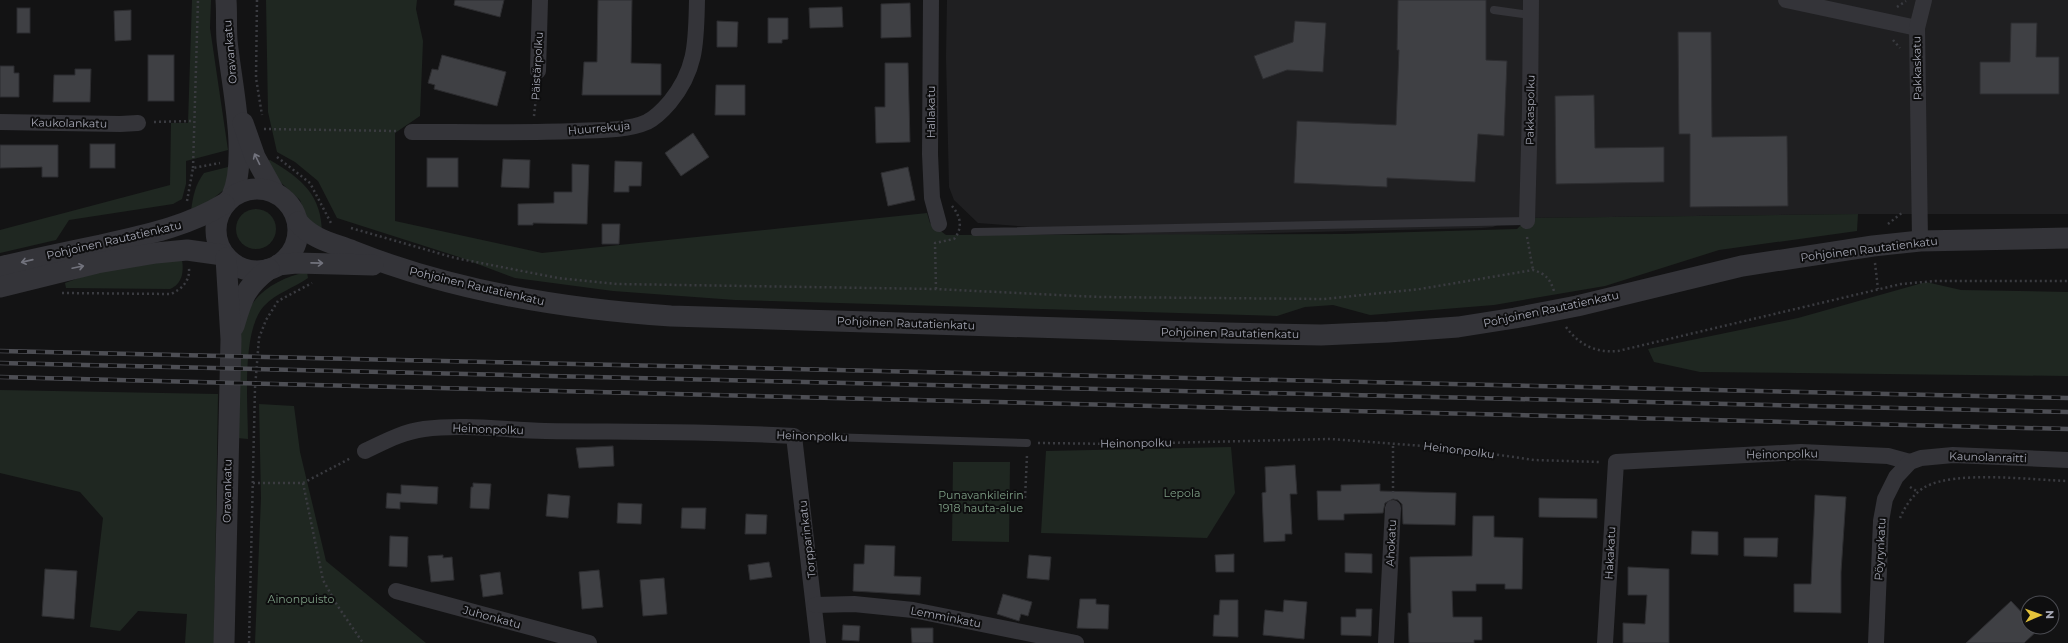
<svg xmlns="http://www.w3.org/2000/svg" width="2068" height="643" font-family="Montserrat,sans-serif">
	<rect width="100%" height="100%" fill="#131314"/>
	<polygon fill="#1f1f21" points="947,0 2068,0 2068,214 1858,214 1528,218 1508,220 1493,227 1482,228 1147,236 978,223 954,200 949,187 946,57"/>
	<g fill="#1f2721">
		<polygon points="192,0 211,0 210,28 228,150 186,161 186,184 182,199 173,204 69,220 56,240 0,253 0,230 170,185 171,123 188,123"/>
		<polygon points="266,0 417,0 416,9 423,41 420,116 395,133 395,221 542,253 927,213 930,223 946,235 1343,234 1517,229 1528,218 1858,214 1857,231 1719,250 1605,286 1494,305 1370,315 1333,305 1305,307 1277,316 735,300 613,291 515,278 459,257 337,218 318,181 295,162 277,152 268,112"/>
		<path d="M270,160C302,179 322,195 322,234L307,221L300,200L277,179L266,161Z"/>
		<path d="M232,166L226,188L210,201L191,211C193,196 195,185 204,173Z"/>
		<circle cx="256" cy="229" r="20"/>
		<path d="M182,260C184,272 182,284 170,289L66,288L65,283L106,268Z"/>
		<path d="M307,272L308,278C294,288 276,293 264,306C241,331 248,405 248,439L237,438C238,407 233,343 245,316C256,291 281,277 307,272Z"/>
		<polygon points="1926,282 1961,290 2068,292 2068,376 1700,372 1654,362 1648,349 1798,318"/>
		<polygon points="0,390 218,394 214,643 185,643 187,614 138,611 120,631 90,627 103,518 80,492 0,473"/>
		<polygon points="259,404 294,406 300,452 326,561 426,643 255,643 261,498"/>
		<polygon points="1231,447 1235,493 1207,538 1041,533 1046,451"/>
		<polygon points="953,462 1010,462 1009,542 952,541"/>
	</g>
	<g fill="#3f4044" stroke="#2d2d30">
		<polygon points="455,0 504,0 500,17 454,5"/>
		<polygon points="598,0 632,0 631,63 661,64 661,95 582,95 584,62 597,62"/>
		<polygon points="1398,0 1486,0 1486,60 1507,61 1504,136 1478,134 1475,182 1387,178 1387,187 1294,183 1297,121 1396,125 1399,50 1397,50"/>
		<polygon points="910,3 911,37 881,38 881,4"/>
		<polygon points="842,7 843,27 810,28 809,8"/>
		<rect x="17" y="8" width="13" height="25"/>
		<polygon points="131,10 131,40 115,41 114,11"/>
		<polygon points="768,18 788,18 788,39 782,40 782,43 768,43"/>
		<polygon points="717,21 738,22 737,47 717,47"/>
		<polygon points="1295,21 1326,23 1323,72 1287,70 1263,79 1254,56 1293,42"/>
		<polygon points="2011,23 2037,23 2036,57 2059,57 2059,94 1980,94 1980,62 2010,62"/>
		<polygon points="1678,32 1711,32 1712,137 1787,136 1788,206 1690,207 1690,134 1679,134"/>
		<rect x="148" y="55" width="26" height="46"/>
		<polygon points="442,55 506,72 497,106 434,89 435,85 428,83 432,69 438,70"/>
		<polygon points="885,63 908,63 910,142 876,143 875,107 885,107"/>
		<polygon points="0,66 14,66 14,73 19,73 19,97 0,97"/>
		<polygon points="75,69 91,69 90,102 53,102 54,75 75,75"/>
		<polygon points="716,85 745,85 745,115 715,115"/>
		<polygon points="1594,95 1595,148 1664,147 1664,182 1556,184 1555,96"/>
		<polygon points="693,133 709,157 681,176 665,153"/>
		<rect x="90" y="144" width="25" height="24"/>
		<polygon points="0,145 58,145 58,177 42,177 42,167 0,168"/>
		<rect x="427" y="158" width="31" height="29"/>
		<polygon points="503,159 530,160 529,188 501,187"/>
		<polygon points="615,161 642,162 641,186 629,186 629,192 614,192"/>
		<polygon points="572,164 589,165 587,224 533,223 533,225 518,225 518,204 554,203 554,192 572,192"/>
		<polygon points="908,167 915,200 888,206 881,173"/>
		<polygon points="602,224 620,224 619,244 602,244"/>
		<polygon points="613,446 614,466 579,468 576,448"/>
		<polygon points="1295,465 1297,494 1290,494 1292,534 1285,534 1285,541 1264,542 1262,493 1266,492 1265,467"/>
		<polygon points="473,483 491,484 489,509 470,508 471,487 473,487"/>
		<polygon points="1380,484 1380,491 1456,493 1455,525 1403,524 1402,504 1398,500 1393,499 1385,503 1383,513 1344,514 1344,520 1318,520 1317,491 1341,491 1341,485"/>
		<polygon points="401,485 438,487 437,504 400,502 400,509 386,508 387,493 401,494"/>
		<polygon points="548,494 570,496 568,518 546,516"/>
		<polygon points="1815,495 1846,497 1841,572 1841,613 1794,612 1794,584 1811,584"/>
		<polygon points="1539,498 1597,499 1597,518 1539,517"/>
		<polygon points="618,503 642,504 641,524 617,523"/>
		<polygon points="682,508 706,508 705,529 681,528"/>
		<polygon points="746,514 767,515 766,534 745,534"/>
		<polygon points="1473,516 1494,516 1494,537 1523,538 1522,589 1505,589 1505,584 1476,584 1476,591 1452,591 1453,617 1482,617 1482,640 1474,640 1474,643 1409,643 1408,613 1411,613 1410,557 1472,556"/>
		<polygon points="1692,531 1718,532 1718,555 1691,554"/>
		<polygon points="390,536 408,537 407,567 389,566"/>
		<polygon points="1744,538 1778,538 1777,557 1744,556"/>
		<polygon points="865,545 895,546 894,576 921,577 920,595 853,591 854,564 864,564"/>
		<polygon points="1345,553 1372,554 1372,573 1345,572"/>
		<polygon points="1234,554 1234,572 1216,572 1215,555"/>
		<polygon points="443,555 443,558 452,557 454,580 431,582 428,556"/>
		<polygon points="1029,555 1051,557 1049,580 1027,578"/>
		<polygon points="769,562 772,577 750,580 748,565"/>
		<polygon points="1628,567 1669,569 1669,643 1623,643 1623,623 1645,624 1647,595 1628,595"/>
		<polygon points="45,569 77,571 74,619 42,616"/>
		<polygon points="599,570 603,607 582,609 579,572"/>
		<polygon points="500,572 503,594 483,597 480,575"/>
		<polygon points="664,578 667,614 643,616 640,580"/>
		<polygon points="1003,594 1032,602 1028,616 1021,614 1019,621 997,614"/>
		<polygon points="1080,599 1096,599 1096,604 1109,605 1108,629 1077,628"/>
		<polygon points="1220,600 1238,600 1238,637 1213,636 1214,615 1219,615"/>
		<polygon points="1284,600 1307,602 1304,639 1263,635 1265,610 1283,612"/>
		<polygon points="2011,601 2028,619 2028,627 2035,627 2038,630 2024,643 1966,643"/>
		<polygon points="1356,609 1372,609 1371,636 1341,635 1341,617 1356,617"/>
		<polygon points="843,625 860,626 859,641 842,640"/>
		<polygon points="911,628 933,628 933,643 912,643"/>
	</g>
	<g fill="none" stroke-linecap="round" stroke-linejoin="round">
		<g stroke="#3a3b40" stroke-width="2.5" stroke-dasharray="2 3" stroke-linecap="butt">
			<polyline points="257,0 256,78 262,115"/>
			<polyline points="1897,7 1906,1"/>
			<polyline points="1893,40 1900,48"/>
			<polyline points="534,116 537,87"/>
			<polyline points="154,122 193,121"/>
			<polyline points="264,129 397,131"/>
			<polyline points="277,157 310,183 331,223"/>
			<polyline points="193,168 198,0"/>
			<polyline points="187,201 193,168 220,163"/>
			<polyline points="1888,224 1903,212"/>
			<path d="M351,228L455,258L558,278L617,284L936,289L1099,297L1324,299L1420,289L1533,270C1546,274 1550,279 1554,291"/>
			<polyline points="1527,237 1533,270"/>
			<polyline points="1875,263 1878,289"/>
			<path d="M936,289L935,243L954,239C963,228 961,217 952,206"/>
			<path d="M62,293L171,294C182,289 190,281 189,268"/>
			<path d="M1566,327C1579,345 1596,353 1618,351L1901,284L1935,281H2068"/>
			<polyline points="1038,443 1121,444 1330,439 1451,448 1534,460 1599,462"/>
			<polyline points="253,483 303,483 351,458"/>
			<polyline points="303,483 323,580 337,605 363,643"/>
			<polyline points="1910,487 1918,492"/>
			<polyline points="1393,493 1393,443"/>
			<polyline points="1011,499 1025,499 1027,455"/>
			<path d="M1900,518C1905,506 1914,493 1925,487C1956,470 2031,480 2068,481"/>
			<polyline points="249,643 255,388 259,338 266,320 278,301 312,283"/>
		</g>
		<g stroke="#343439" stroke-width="8">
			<polyline points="1494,10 1530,15"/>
			<polyline points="975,232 1527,221"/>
			<polyline points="794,436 1027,443"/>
		</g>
		<g stroke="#343439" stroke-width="16">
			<polyline points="931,0 930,154 932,198 939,224"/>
			<polyline points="1786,0 1917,28"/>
			<polyline points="538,71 540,0"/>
			<polyline points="0,122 120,124 138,123"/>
			<path d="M412,132C466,132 521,133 575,131C596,130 627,131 647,122C655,118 664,109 670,102C697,69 696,41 697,0"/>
			<polyline points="1527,221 1530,110 1531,0"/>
			<polyline points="1920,241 1917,28 1924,0"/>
			<path d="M365,451C384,442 402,432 424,429C464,424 505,430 545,431C628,432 711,431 794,436L818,643"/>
			<polyline points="396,591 589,643"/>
			<polyline points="815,605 854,604 913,610 1076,643"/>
			<polyline points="1386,643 1393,508"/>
			<polyline points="1605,643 1616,462 1801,452 1888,456 1910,462"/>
			<polyline points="1876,643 1881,521 1885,499 1896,477 1910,462 1921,458 1953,455 2068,460"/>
		</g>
		<g stroke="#343439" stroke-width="21">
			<path d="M226,0C227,13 226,26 227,40C231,83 249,157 232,196"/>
			<polyline points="243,123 255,157 275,193"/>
			<circle cx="257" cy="230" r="41"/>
			<path d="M298,222C313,240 333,243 353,251C453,291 564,309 671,316L1226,333L1321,335L1388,332L1458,327L1515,318L1577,306L1742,266L1873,246L1920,241L2068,238"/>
			<polyline points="278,265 296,263 373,265"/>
			<path d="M0,267C34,259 67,252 101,245C144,235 186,227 224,204"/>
			<polyline points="0,287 97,263 156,253 187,250 223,255"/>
			<path d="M234,326C242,299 245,287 269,269"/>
			<polyline points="224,643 231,339 226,258"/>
		</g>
		<defs>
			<g id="rail">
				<polyline points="0,351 2068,398"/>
				<polyline points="0,363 2068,412"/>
				<polyline points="0,377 2068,429"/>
			</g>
		</defs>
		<use href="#rail" stroke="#4d4e54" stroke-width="4.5"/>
		<use href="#rail" stroke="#0e0e0f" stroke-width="3" stroke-dasharray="9" stroke-linecap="butt"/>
	</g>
	<defs><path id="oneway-shaft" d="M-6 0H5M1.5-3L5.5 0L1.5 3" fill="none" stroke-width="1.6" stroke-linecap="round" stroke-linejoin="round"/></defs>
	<g stroke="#72737d">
		<use href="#oneway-shaft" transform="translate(257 159) rotate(-116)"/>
		<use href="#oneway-shaft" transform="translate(27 261) rotate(167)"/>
		<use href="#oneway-shaft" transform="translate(317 263) rotate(1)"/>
		<use href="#oneway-shaft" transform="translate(78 267) rotate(-12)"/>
	</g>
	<g text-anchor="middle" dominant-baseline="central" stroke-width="4" stroke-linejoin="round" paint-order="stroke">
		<g font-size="11" fill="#a5a7b4" stroke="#0e0e0f">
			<text transform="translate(230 52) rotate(-95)">Oravankatu</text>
			<text transform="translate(537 66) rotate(-87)">Päistärpolku</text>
			<text transform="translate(1917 68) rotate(-91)">Pakkaskatu</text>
			<text transform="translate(1530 110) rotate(-89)">Pakkaspolku</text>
			<text transform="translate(931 112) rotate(-90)">Hallakatu</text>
			<text transform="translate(69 123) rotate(1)">Kaukolankatu</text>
			<text transform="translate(599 128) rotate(-5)">Huurrekuja</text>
			<text transform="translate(114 240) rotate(-13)">Pohjoinen Rautatienkatu</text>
			<text transform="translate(1869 249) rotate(-7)">Pohjoinen Rautatienkatu</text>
			<text transform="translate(477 286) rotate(13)">Pohjoinen Rautatienkatu</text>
			<text transform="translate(1551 309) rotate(-12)">Pohjoinen Rautatienkatu</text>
			<text transform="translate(906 323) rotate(2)">Pohjoinen Rautatienkatu</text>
			<text transform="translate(1230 333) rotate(1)">Pohjoinen Rautatienkatu</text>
			<text transform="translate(488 429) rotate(2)">Heinonpolku</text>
			<text transform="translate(812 436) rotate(2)">Heinonpolku</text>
			<text transform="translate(1136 443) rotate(-1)">Heinonpolku</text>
			<text transform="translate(1459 450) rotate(7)">Heinonpolku</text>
			<text transform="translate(1782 454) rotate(-1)">Heinonpolku</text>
			<text transform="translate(1988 457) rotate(2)">Kaunolanraitti</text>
			<text transform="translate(227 491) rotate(-89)">Oravankatu</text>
			<text transform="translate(807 539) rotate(-97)">Torpparinkatu</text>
			<text transform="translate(1391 543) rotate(-87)">Ahokatu</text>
			<text transform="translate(1880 549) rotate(-87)">Pöyrynkatu</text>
			<text transform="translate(1610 553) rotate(-87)">Hakakatu</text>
			<text transform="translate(492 617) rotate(15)">Juhonkatu</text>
			<text transform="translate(946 617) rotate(11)">Lemminkatu</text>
		</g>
		<g font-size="11" fill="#7d9d84" stroke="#0e0e0f">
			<text x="1182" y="493">Lepola</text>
			<text x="981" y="495">Punavankileirin<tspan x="981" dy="13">1918 hauta-alue</tspan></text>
			<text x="301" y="599">Ainonpuisto</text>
		</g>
	</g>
	<g transform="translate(2040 615) rotate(88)"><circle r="19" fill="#0e0e0f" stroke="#4a4b51"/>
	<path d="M0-3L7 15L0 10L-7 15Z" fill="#e4c33a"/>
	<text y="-6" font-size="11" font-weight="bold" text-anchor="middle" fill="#a5a7b4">N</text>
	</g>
</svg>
